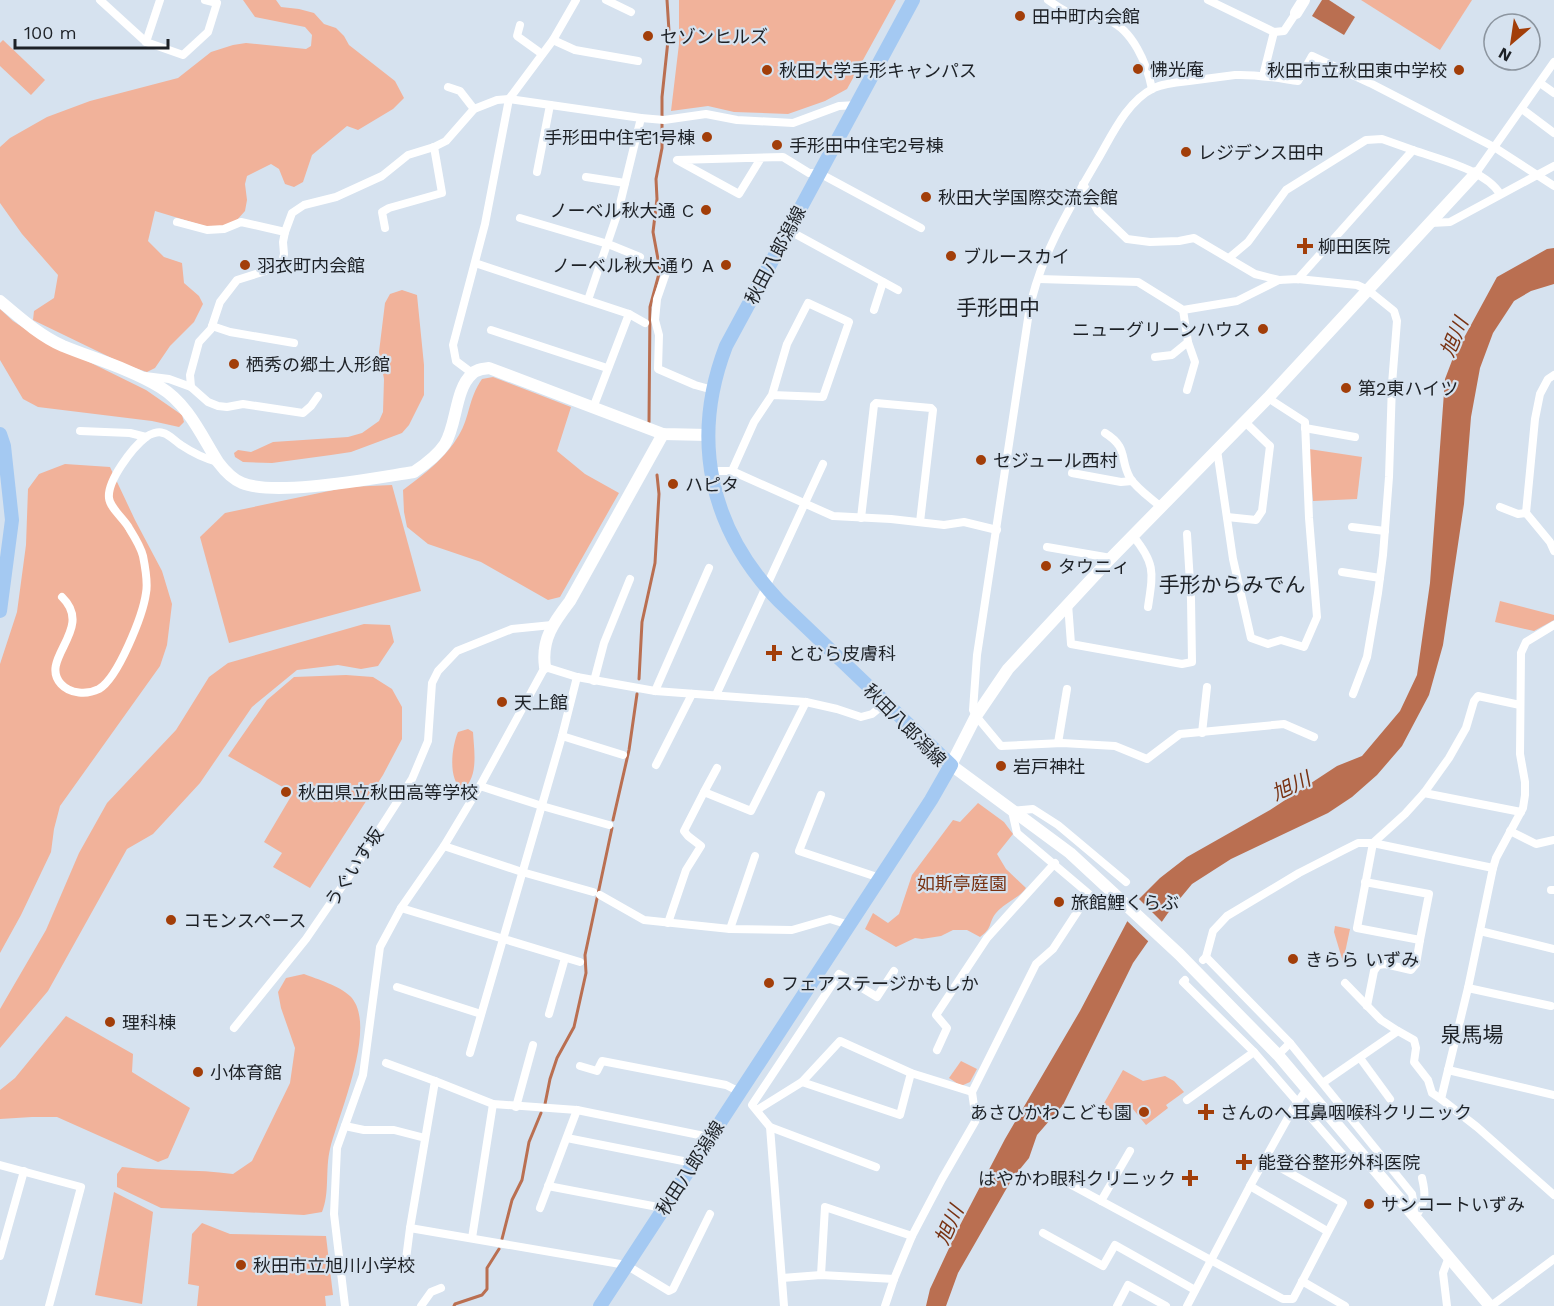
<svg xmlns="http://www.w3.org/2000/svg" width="1554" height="1306" font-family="'Work Sans','Noto Sans JP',sans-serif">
	<rect width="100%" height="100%" fill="#d6e2ef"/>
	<g fill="#f1b29a">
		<polygon points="243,0 276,0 281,7 299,9 314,13 324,24 336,28 344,36 349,45 395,81 404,98 393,109 358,130 347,126 312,155 303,182 294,187 285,184 279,169 271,164 247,176 245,184 247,200 245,211 237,220 223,226 208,227 155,211 148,241 164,257 182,263 184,283 199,296 203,304 194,322 170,346 155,368 147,372 126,365 33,320 34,311 54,298 58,275 22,234 0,203 0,147 10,138 47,117 90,101 178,78 211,52 233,45 246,43 306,49 311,46 312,35 305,27 255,17"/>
		<polygon points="679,0 896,0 847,89 825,101 788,114 734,112 708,106 671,111 679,44"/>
		<polygon points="1361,0 1472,0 1440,50"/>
		<polygon points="3,40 45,80 31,95 0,66 0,43"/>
		<polygon points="402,290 417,295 424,365 424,395 409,425 402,433 351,452 331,455 272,463 243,462 235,457 234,453 238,450 251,452 273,442 348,437 362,433 379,421 383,412 384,379 379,352 385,303 390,294"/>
		<polygon points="0,309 13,321 51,346 79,357 146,390 182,415 184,422 179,427 152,421 38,407 23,399 0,360"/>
		<path d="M493,377L571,407L557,451L585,474L619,493L560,597L548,600L481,562L428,544L407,527L404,512L403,490C424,474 446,458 459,435C470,417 468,399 482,379Z"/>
		<polygon points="1309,449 1362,457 1357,499 1313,501"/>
		<polygon points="65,464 110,467 135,520 162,571 172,604 167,645 160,666 60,806 54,829 51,852 21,915 0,953 0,664 17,612 26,545 28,489 39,474"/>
		<polygon points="392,485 421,591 229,643 200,537 225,513 348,487"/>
		<polygon points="1500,601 1554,615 1554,620 1534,631 1495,622"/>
		<polygon points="364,624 390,625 394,642 378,666 361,669 338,665 297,670 252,707 200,783 153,834 127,849 48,991 0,1048 0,1009 46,930 79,853 107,803 176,730 209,677 228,663"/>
		<polygon points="346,675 373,677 392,689 402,707 402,739 383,775 310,888 273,867 282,853 264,842 293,793 228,756 267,700 294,677"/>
		<path d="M468,729L473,732C474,751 479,776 463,790C447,780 452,746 458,732Z"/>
		<path d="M978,803L1004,822L1013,834L997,854L1006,869L1026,888C1018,899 1004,903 996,913C988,923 993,928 980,937L967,930H953L941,936L922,939L915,938L896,947L865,929L873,913L888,923L899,914L912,875L953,820L960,822Z"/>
		<polygon points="1335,926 1350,929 1343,962 1334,932"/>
		<path d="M304,974C317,979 340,986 350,996C379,1024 338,1116 330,1149C325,1170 330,1193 322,1212L304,1215L161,1208L117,1187V1174L122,1167C159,1171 196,1169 233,1174L252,1161L290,1083L295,1048L281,1008L278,992L286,978Z"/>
		<polygon points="66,1016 133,1054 132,1072 190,1108 168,1158 158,1162 57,1117 32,1117 0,1119 0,1090 15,1078"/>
		<polygon points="961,1061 977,1069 970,1082 961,1086 949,1078"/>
		<polygon points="1123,1070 1143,1081 1165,1076 1174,1081 1184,1092 1166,1105 1168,1108 1146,1125 1128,1103 1115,1111 1103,1105"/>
		<polygon points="114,1192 153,1212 142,1304 95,1295"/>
		<polygon points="202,1223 230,1234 326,1236 333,1295 325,1296 326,1306 197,1306 199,1286 188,1284 192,1234"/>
	</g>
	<g fill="#ba6f51">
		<polygon points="1322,0 1329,0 1355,17 1344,35 1312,16"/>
		<polygon points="1554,248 1554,284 1531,291 1514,301 1493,333 1480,368 1471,417 1464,504 1443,645 1429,695 1402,746 1377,775 1352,797 1328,813 1231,859 1192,884 1168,913 1133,963 1063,1105 1037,1135 1029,1158 1012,1179 958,1273 946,1306 926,1306 930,1289 958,1229 1005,1139 1080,1011 1139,899 1160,878 1187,857 1270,810 1337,766 1362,756 1400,711 1417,675 1430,583 1445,379 1453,358 1497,277 1547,249"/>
	</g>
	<polygon fill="#d6e2ef" points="1137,897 1164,924 1150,943 1125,919"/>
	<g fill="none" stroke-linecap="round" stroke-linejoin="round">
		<g stroke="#ba6f51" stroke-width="3">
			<polyline points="649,422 650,307 660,270 653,232 657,199 656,179 662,148 662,97 669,31 667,0"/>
			<polyline points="639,679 642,622 655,563 659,494 657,475"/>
			<polyline points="613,820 629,750 637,694"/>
			<polyline points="545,1104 550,1079 557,1058 574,1027 586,973 585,955 612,828"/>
			<polyline points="502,1239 512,1200 522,1180 529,1142 541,1113"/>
			<polyline points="454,1306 455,1304 482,1295 487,1289 487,1268 499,1249"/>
		</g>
		<g stroke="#fff" stroke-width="8">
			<polyline points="100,0 146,42 183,55 208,32 217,3 205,0"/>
			<polyline points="606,0 631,12"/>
			<path d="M1048,0C1057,6 1065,13 1076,15C1087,17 1098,16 1108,20C1133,30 1147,64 1152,89"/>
			<polyline points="1208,0 1274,32 1284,31 1296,13"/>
			<polyline points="520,25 517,36 542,54"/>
			<polyline points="553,40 575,50 638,61"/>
			<polyline points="146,42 160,0"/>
			<polyline points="1263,76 1274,32"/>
			<polyline points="1540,83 1554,93"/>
			<polyline points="448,87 460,91 474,109"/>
			<polyline points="1522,109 1554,133"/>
			<polyline points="761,158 739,194 677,160 783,157 809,173 819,173 921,228"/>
			<polyline points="537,172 550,105"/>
			<polyline points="1476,173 1554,62"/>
			<polyline points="586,177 625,183"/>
			<polyline points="1083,184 1098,211 1127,239 1150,242 1179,241 1194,238 1255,274 1279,280"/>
			<polyline points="520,218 608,244 640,257"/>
			<polyline points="177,222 207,230 224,229 241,222 285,232"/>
			<polyline points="1431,223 1450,222 1554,166"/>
			<polyline points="385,228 382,212 389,208 442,193 434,147"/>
			<polyline points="788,230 898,290"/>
			<polyline points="1229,258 1248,242 1286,190 1366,140 1382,139 1413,150"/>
			<polyline points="475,263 629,314 593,408"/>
			<polyline points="666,273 657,299 655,320 659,335 658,369 695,385 713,390"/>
			<polyline points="1039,279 1138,282 1183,310 1237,301 1279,280 1298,279 1357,285 1368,290 1394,311 1397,321 1392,384 1389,477 1383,555 1378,593 1367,657 1353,694"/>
			<path d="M1298,279L1413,150C1438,159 1486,170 1500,194"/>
			<polyline points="588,300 618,212 641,118"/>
			<polyline points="874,310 883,282"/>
			<polyline points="629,314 645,323"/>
			<polyline points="212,326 230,332 294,343"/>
			<polyline points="491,330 607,368"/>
			<polyline points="1155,357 1172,355 1188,342 1183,310"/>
			<polyline points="472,373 456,361 453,345 485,224 509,99 553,40 576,0"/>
			<polyline points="1554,375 1548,379 1540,394 1535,419 1526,513 1550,542 1554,551"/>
			<polyline points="145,376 169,379 191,387"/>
			<polyline points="1187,390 1195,362 1188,342"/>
			<polyline points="318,396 311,406 303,413 243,404 227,407 218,406 208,402 191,387 190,375 199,342 211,329 220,302 237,280 281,266 284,254 283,242 285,232 292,213 304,205 336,197 382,176 408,155 434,147 446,141 474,109 497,100 509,99 641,118 664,120 706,114 737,120 793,123 839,106 857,105"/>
			<polyline points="1305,428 1355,437"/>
			<polyline points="80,431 130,433 146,437"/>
			<path d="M1105,433C1129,448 1119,458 1130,478C1137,489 1152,499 1162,508"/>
			<polyline points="1217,450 1233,559 1251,638 1268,644 1281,640 1304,647 1317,617 1309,518 1305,422 1268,398"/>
			<polyline points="711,471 732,471 833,516 891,519 944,525 964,522 997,530"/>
			<polyline points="732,471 754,422 772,395 787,344 808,303 849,322 823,397 772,395"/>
			<polyline points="1072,473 1121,482 1132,481"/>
			<polyline points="1500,507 1518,514 1526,513"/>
			<polyline points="1227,517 1256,520 1262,511 1270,446 1245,422"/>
			<polyline points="861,518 874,405 876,403 931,408 933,410 920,522"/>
			<polyline points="1352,527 1385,531"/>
			<path d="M1133,536C1156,564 1153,573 1148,607"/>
			<polyline points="1047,547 1111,558"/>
			<polyline points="1342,572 1380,578"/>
			<path d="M62,597C95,629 38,659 61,684C70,694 87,695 99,689C118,678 143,615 146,593C148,583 145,566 143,556C141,547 134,536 129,528C124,519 110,508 109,498C107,481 132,448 146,437C150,434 158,431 163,433C169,434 176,442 181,445C193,453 205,459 218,462"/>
			<polyline points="1068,604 1071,644 1182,664 1192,662 1191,599 1187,534"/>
			<polyline points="1554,625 1526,642 1521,653 1520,754 1525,782 1525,795 1523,808 1496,858 1493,868 1468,988 1441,1099 1477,1127 1554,1195"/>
			<polyline points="594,681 604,643 630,579"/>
			<polyline points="655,691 709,568"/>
			<polyline points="716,695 823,464"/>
			<polyline points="1202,733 1207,687"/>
			<polyline points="562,736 623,755"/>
			<path d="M1314,737L1284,724L1180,734L1147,759L1115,746L1062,743L1001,746L976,716L973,710L977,655L1029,312C1039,258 1070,207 1098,159C1112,135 1127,101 1154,88C1164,83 1178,82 1189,81C1204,79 1220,77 1235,75C1256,74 1277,78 1298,81L1312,56L1370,83L1494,147L1554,186"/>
			<polyline points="1058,743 1067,689"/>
			<polyline points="656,765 692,694"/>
			<polyline points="480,786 542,806 609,825"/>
			<polyline points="704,792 717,768"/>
			<polyline points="1424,793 1521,812"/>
			<polyline points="821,795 799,851 880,878"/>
			<polyline points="1510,831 1536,844 1554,840"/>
			<polyline points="444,846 522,872 593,892"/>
			<polyline points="1365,882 1429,894 1420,940 1357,928 1373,843 1405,814 1424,793 1449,758 1466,728 1474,701 1478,696 1520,705"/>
			<polyline points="1551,890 1554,890"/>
			<polyline points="600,895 644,920 730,929 792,930 830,919 849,925"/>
			<polyline points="401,908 580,962"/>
			<polyline points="668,923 686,870 701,846 688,836 684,831 704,792 751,811 806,702"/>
			<polyline points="730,929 755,856"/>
			<polyline points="1480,931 1554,949"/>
			<polyline points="1206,957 1290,1043 1278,1055"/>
			<polyline points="1203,960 1206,957 1213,931 1227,916 1299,873 1344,850 1358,843 1373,843 1493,868"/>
			<polyline points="1185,980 1183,982 1254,1052 1351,1164 1368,1161"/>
			<polyline points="1345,983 1381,1020 1398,1031"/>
			<polyline points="397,987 481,1014"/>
			<polyline points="1468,988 1551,1006"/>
			<polyline points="1367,1006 1374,971 1378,965 1385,964 1411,970 1416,964 1420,940"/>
			<polyline points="549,1014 565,958"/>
			<polyline points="234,1028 306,939 356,866 412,779 428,741 432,683 438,671 457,651 512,629 552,625"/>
			<polyline points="1290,1043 1412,1194 1416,1216"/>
			<polyline points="937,1050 947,1028 936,1015 987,938 1055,863"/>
			<polyline points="470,1053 562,736 577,677"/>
			<polyline points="1360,1058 1390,1099"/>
			<polyline points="386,1063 435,1081"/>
			<polyline points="580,1066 597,1071 602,1061 726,1085 740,1092"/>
			<polyline points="1448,1070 1554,1095"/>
			<polyline points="802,1082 900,1115 911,1073"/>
			<polyline points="1324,1082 1398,1031 1414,1040 1416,1048 1414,1062 1428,1080 1432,1093 1441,1099"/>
			<polyline points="1187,1100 1254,1052"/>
			<polyline points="516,1107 533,1045"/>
			<polyline points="757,1110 802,1082 840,1041 911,1073 972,1092"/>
			<polyline points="345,1126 364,1130 394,1130 425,1138"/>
			<polyline points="770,1127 784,1306"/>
			<polyline points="709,1137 577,1110 493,1104 435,1081 410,1228 626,1265 669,1291 673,1289 710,1214"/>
			<polyline points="567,1138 693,1163"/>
			<polyline points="0,1165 81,1187 49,1306"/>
			<polyline points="876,1167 770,1127 752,1105 839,974 877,997 894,971"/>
			<polyline points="1066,1182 1283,1299 1293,1299 1343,1203 1265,1159"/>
			<polyline points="548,1186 663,1208"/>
			<polyline points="1250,1186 1327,1231"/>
			<polyline points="1101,1201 1130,1151"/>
			<polyline points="540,1208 577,1110"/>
			<path d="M1416,1216C1426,1201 1426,1195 1422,1178"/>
			<polyline points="1043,1233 1103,1266 1115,1245 1195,1290"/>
			<polyline points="472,1238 493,1104"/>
			<polyline points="0,1256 24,1171"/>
			<polyline points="405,1267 410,1228"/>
			<polyline points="821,1275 825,1207 912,1236"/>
			<polyline points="782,1278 821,1275 894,1279"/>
			<polyline points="1302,1281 1345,1306"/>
			<polyline points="345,1306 334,1214 337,1148 363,1075 380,947 401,908 444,846 480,786 545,667 577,677 655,691 806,702 837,709 861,717 872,714 884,704"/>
			<polyline points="421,1306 431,1292 441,1288"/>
			<polyline points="885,1306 894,1279 912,1236 942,1179 976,1120 972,1092 1036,964 1053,949 1089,894 1017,833 1012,811 1033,809 1058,825 1126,882"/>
			<polyline points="1117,1306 1128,1285 1166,1306"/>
			<polyline points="1187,1306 1250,1186 1294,1107 1307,1089"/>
			<polyline points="1447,1306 1443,1273 1449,1257"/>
			<polyline points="1491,1306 1554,1259"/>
		</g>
		<g stroke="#fff" stroke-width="12">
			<polyline points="1296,13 1304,0"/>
			<polyline points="1476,173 1268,398 1111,558 1008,669 976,716 951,765 1070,853 1179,954 1278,1055 1490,1306"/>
			<path d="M0,301C19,317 40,336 63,346C95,359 130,369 160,387C188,404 201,435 218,462C224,470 232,479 242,483C276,497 374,478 414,472C426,464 437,456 445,444C457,424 455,389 472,374C476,369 483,369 489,368L663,434L708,435"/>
			<path d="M545,667C541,639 554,622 570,601L663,434"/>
		</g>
		<g stroke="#a4c9f2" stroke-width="14">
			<polyline points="0,434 4,446 12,520 0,611"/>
			<path d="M600,1306L931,800L951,765L779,601C710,529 690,440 726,346L913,0"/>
		</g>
	</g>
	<g fill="#a23e09" stroke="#d6e2ef" stroke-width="2">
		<circle cx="1020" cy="16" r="6"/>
		<circle cx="648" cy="36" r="6"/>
		<circle cx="1138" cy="69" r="6"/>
		<circle cx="767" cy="70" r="6"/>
		<circle cx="1459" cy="70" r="6"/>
		<circle cx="707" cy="137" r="6"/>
		<circle cx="777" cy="145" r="6"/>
		<circle cx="1186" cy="152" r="6"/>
		<circle cx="926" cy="197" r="6"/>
		<circle cx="706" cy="210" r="6"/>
		<path d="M1302 237h6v6h6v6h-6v6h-6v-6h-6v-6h6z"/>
		<circle cx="951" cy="256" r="6"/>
		<circle cx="245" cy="265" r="6"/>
		<circle cx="726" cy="265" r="6"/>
		<circle cx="1263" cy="329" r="6"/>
		<circle cx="234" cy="364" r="6"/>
		<circle cx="1346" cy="388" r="6"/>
		<circle cx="981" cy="460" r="6"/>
		<circle cx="673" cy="484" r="6"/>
		<circle cx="1046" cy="566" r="6"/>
		<path d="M771 644h6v6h6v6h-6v6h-6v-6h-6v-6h6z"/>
		<circle cx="502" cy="702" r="6"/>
		<circle cx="1001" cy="766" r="6"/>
		<circle cx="286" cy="792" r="6"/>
		<circle cx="1059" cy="902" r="6"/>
		<circle cx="171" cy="920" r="6"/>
		<circle cx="1293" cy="959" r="6"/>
		<circle cx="769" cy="983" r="6"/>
		<circle cx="110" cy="1022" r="6"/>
		<circle cx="198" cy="1072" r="6"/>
		<circle cx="1144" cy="1112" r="6"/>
		<path d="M1203 1103h6v6h6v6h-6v6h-6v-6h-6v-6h6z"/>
		<path d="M1241 1153h6v6h6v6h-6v6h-6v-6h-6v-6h6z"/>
		<path d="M1187 1169h6v6h6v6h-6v6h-6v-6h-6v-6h6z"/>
		<circle cx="1369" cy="1204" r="6"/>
		<circle cx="241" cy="1265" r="6"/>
	</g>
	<g text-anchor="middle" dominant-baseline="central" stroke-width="4.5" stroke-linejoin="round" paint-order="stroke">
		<g font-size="18" fill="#1d2126" stroke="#d6e2ef" text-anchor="start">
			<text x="1032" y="16">田中町内会館</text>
			<text x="660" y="36">セゾンヒルズ</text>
			<text x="1150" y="69">怫光庵</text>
			<text x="779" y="70">秋田大学手形キャンパス</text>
			<text x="1447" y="70" text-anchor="end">秋田市立秋田東中学校</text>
			<text x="695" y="137" text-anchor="end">手形田中住宅1号棟</text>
			<text x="789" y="145">手形田中住宅2号棟</text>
			<text x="1198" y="152">レジデンス田中</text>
			<text x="938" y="197">秋田大学国際交流会館</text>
			<text x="694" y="210" text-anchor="end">ノーベル秋大通 C</text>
			<text x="1318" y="246">柳田医院</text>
			<text x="963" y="256">ブルースカイ</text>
			<text x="257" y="265">羽衣町内会館</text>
			<text x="714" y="265" text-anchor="end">ノーベル秋大通り A</text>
			<text x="1251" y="329" text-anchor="end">ニューグリーンハウス</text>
			<text x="246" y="364">栖秀の郷土人形館</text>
			<text x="1358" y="388">第2東ハイツ</text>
			<text x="993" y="460">セジュール西村</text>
			<text x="685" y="484">ハピタ</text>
			<text x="1058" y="566">タウニィ</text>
			<text x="788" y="653">とむら皮膚科</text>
			<text x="514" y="702">天上館</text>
			<text x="1013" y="766">岩戸神社</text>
			<text x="298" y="792">秋田県立秋田高等学校</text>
			<text x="1071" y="902">旅館鯉くらぶ</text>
			<text x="183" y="920">コモンスペース</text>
			<text x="1305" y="959">きらら いずみ</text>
			<text x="781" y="983">フェアステージかもしか</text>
			<text x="122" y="1022">理科棟</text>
			<text x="210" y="1072">小体育館</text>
			<text x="1132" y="1112" text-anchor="end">あさひかわこども園</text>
			<text x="1220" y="1112">さんのへ耳鼻咽喉科クリニック</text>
			<text x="1258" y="1162">能登谷整形外科医院</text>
			<text x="1176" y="1178" text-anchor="end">はやかわ眼科クリニック</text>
			<text x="1381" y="1204">サンコートいずみ</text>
			<text x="253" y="1265">秋田市立旭川小学校</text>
		</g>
		<g font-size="18" fill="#1d2126" stroke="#d6e2ef">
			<text transform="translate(775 255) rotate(-62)">秋田八郎潟線</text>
			<text transform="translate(905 725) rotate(45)">秋田八郎潟線</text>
			<text transform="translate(354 867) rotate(-57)">うぐいす坂</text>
			<text transform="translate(690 1168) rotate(-57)">秋田八郎潟線</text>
		</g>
		<g font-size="18" fill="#783111" stroke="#d6e2ef">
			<text x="962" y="883">如斯亭庭園</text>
		</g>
		<g font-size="20" font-style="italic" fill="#783212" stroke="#d6e2ef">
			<text transform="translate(1454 337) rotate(-67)">旭川</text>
			<text transform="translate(1291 786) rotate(-25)">旭川</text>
			<text transform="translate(949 1225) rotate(-66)">旭川</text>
		</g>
		<g font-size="21" fill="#1d2126" stroke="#d6e2ef">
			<text x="998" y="307">手形田中</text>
			<text x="1232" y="584">手形からみでん</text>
			<text x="1472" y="1034">泉馬場</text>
		</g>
	</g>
	<g transform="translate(1512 42) rotate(209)"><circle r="28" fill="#d6e2ef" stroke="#8c959f" stroke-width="1.5"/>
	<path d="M0-4.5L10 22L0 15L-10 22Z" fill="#a23e09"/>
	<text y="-9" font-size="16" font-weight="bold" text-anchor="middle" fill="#1d2126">N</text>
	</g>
	<path d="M15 39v9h153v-9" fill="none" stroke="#1d2126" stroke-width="3"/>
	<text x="24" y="39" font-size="18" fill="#1d2126" stroke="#d6e2ef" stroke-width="4.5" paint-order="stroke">100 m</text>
</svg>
